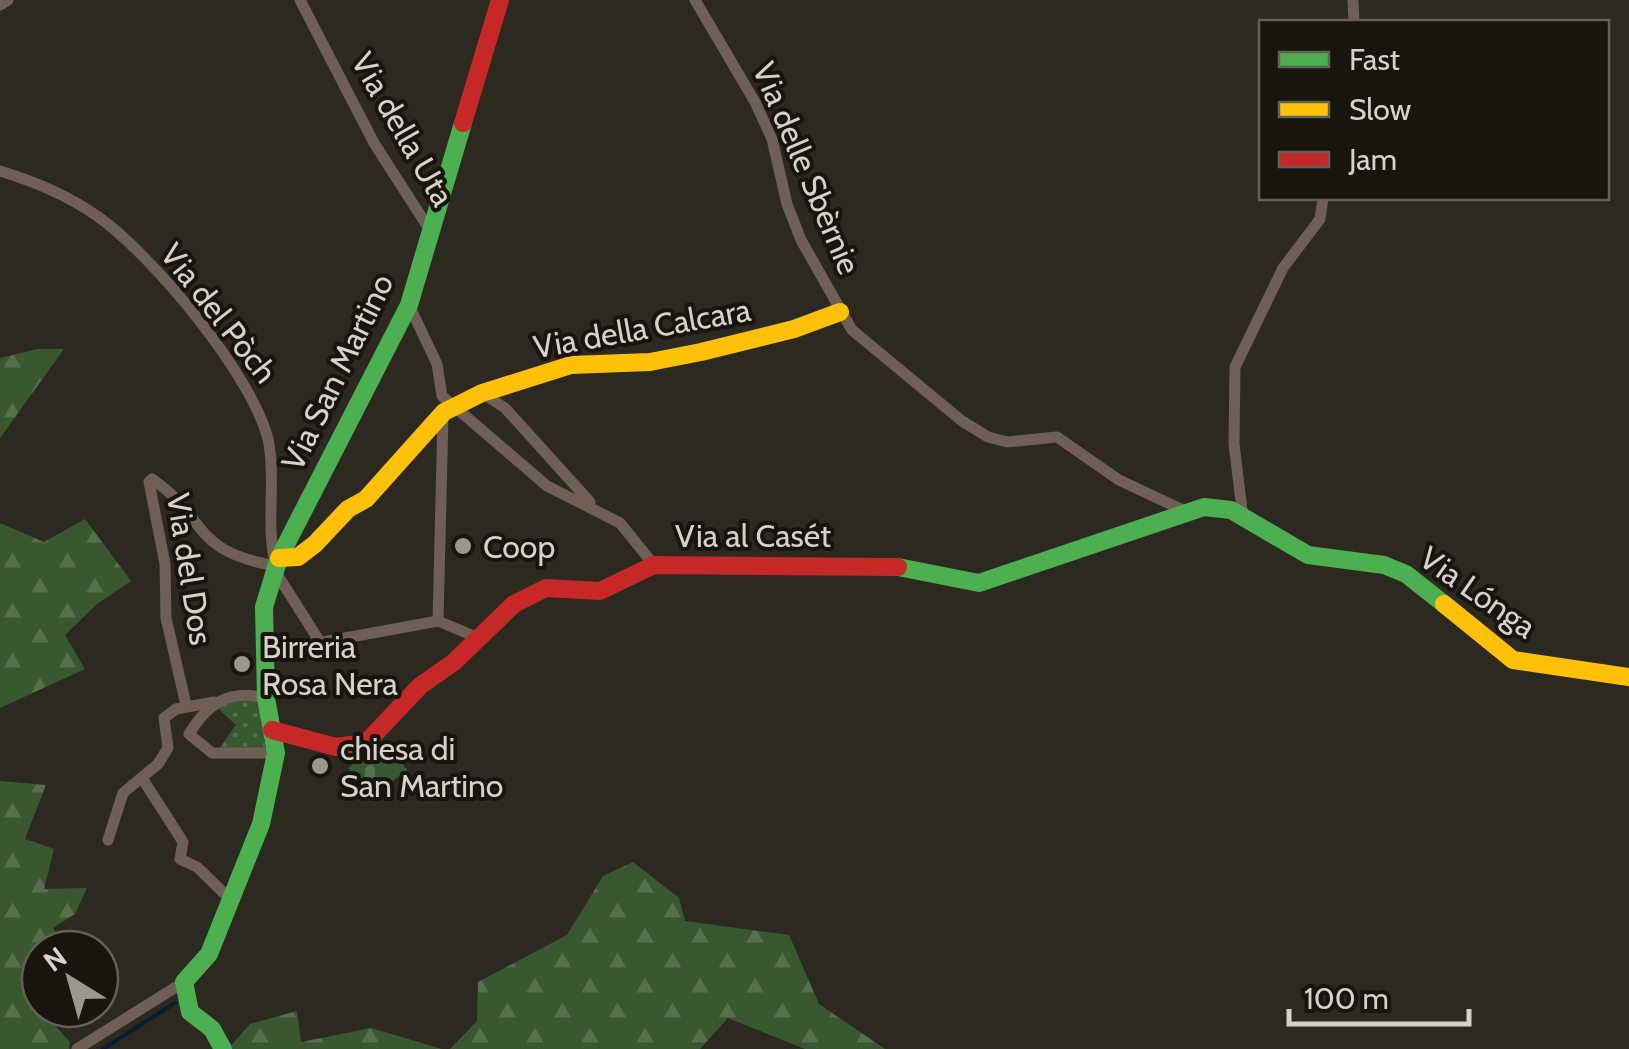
<svg xmlns="http://www.w3.org/2000/svg" width="1629" height="1049" font-family="Cabin,sans-serif">
	<defs>
		<pattern id="green-dots" width="8" height="8" patternUnits="userSpaceOnUse" patternTransform="scale(2.5)"><rect width="8" height="8" fill="#3a582f"/><path d="M2 2h.1M6 6h.1" fill="none" stroke="#566f4c" stroke-width="1.8" stroke-linecap="round"/></pattern>
		<pattern id="forest-firs" width="22" height="20" patternUnits="userSpaceOnUse" patternTransform="scale(2.5)"><rect width="22" height="20" fill="#3a582f"/><path d="M5 1l3.5 6h-7zM16 11l3.5 6h-7z" fill="#566f4c"/></pattern>
		<pattern id="cemetery-stones" width="16" height="16" patternUnits="userSpaceOnUse" patternTransform="scale(2.5)"><rect width="16" height="16" fill="#3a582f"/><path d="M2 7V4a2 2 0 0 1 4 0v3zM10 15v-3a2 2 0 0 1 4 0v3z" fill="#566f4c"/></pattern>
	</defs>
	<rect width="100%" height="100%" fill="#2c2920"/>
	<polygon fill="url(#green-dots)" points="258,696 266,752 218,750 236,725 214,705"/>
	<g fill="url(#forest-firs)">
		<polygon points="38,349 64,349 0,438 0,358"/>
		<polygon points="85,519 131,581 97,604 65,635 85,669 0,708 0,523 44,542"/>
		<polygon points="0,781 46,785 25,839 54,849 44,889 87,888 75,914 53,928 66,949 40,949 40,1009 70,1042 69,1049 0,1049"/>
		<polygon points="633,862 679,898 685,921 789,935 819,1004 885,1049 805,1049 728,1018 700,1049 450,1049 477,1021 478,982 567,935 603,876"/>
		<polygon points="297,1011 301,1042 371,1028 442,1049 228,1049 250,1024"/>
	</g>
	<polygon fill="url(#cemetery-stones)" points="384,740 407,770 371,797 348,768"/>
	<g fill="none" stroke-linecap="round" stroke-linejoin="round">
		<polyline stroke="#081d2f" stroke-width="4" points="103,1049 175,1003"/>
		<g stroke="#6f5f56" stroke-width="11">
			<polyline points="300,0 374,143 431,232"/>
			<polyline points="695,0 755,102 772,139 787,204 801,240 852,330 962,421 988,437 1007,442 1057,437 1119,480 1185,511"/>
			<polyline points="1353,0 1354,22"/>
			<polyline points="0,5 8,0"/>
			<path d="M0,171C33,181 69,196 97,216C151,253 257,380 269,444C276,484 265,526 276,566C189,551 209,518 152,479L149,482L165,564L166,618L186,705"/>
			<polyline points="409,305 437,364 442,396 547,486 620,523 654,565"/>
			<polyline points="482,393 505,408 590,502"/>
			<polyline points="1243,518 1234,444 1235,367 1283,268 1320,219 1323,198"/>
			<polyline points="275,571 320,642"/>
			<polyline points="438,621 443,416"/>
			<polyline points="263,653 438,621 476,637"/>
			<path d="M266,698C229,689 208,703 189,734L212,753H276"/>
			<polyline points="142,778 183,842 180,859 197,867 229,898"/>
			<polyline points="108,840 123,793 158,764 168,748 164,718 176,709 214,702"/>
			<polyline points="77,1049 184,982"/>
		</g>
		<g stroke="#4caf50" stroke-width="18">
			<polyline points="898,567 979,583 1204,507 1231,510 1308,555 1384,565 1406,574 1444,604"/>
			<polyline points="223,1049 212,1029 190,1012 184,982 209,954 261,824 276,753 266,698 264,607 279,558 409,305 463,123"/>
		</g>
		<g stroke="#ffc107" stroke-width="18">
			<polyline points="279,558 298,557 315,544 348,509 366,499 444,412 482,393 571,365 650,362 701,352 794,329 840,312"/>
			<polyline points="1444,604 1513,660 1629,677"/>
		</g>
		<g stroke="#c62828" stroke-width="18">
			<polyline points="463,123 500,0"/>
			<polyline points="272,730 336,747 366,743 420,686 454,662 514,604 546,588 600,591 654,565 898,567"/>
		</g>
	</g>
	<g fill="#9a978d" stroke="#17150d" stroke-width="4">
		<circle cx="463" cy="546" r="10"/>
		<circle cx="242" cy="664" r="10"/>
		<circle cx="320" cy="766" r="10"/>
	</g>
	<g text-anchor="middle" dominant-baseline="central" stroke-width="8" stroke-linejoin="round" paint-order="stroke">
		<g font-size="32" fill="#d5d2c7" stroke="#17150d">
			<text transform="translate(403 129) rotate(60)">Via della Uta</text>
			<text transform="translate(807 168) rotate(67)">Via delle Sbèrnie</text>
			<text transform="translate(219 313) rotate(52)">Via del Pòch</text>
			<text transform="translate(642 328) rotate(-10)">Via della Calcara</text>
			<text transform="translate(337 372) rotate(-64)">Via San Martino</text>
			<text x="753" y="535">Via al Casét</text>
			<text transform="translate(190 569) rotate(81)">Via del Dos</text>
			<text transform="translate(1478 592) rotate(35)">Via Lónga</text>
		</g>
		<g font-size="32" fill="#d5d2c7" stroke="#17150d" text-anchor="start">
			<text x="483" y="546">Coop</text>
			<text x="262" y="646">Birreria<tspan x="262" dy="37">Rosa Nera</tspan></text>
			<text x="340" y="748">chiesa di<tspan x="340" dy="37">San Martino</tspan></text>
		</g>
	</g>
	<rect x="1259" y="20" width="350" height="180" fill="#17150d" stroke="#636157" stroke-width="2.5"/>
	<rect x="1279" y="52" width="50" height="15" fill="#4caf50" stroke="#636157" stroke-width="2.5"/>
	<text x="1349" y="70" font-size="30" fill="#d5d2c7">Fast</text>
	<rect x="1279" y="102" width="50" height="15" fill="#ffc107" stroke="#636157" stroke-width="2.5"/>
	<text x="1349" y="120" font-size="30" fill="#d5d2c7">Slow</text>
	<rect x="1279" y="152" width="50" height="15" fill="#c62828" stroke="#636157" stroke-width="2.5"/>
	<text x="1349" y="170" font-size="30" fill="#d5d2c7">Jam</text>
	<g transform="translate(70 979) rotate(323)"><circle r="48" fill="#17150d" stroke="#636157" stroke-width="2.5"/>
	<path d="M0-8L18 38L0 25L-18 38Z" fill="#9a978d"/>
	<text y="-15" font-size="28" font-weight="bold" text-anchor="middle" fill="#d5d2c7">N</text>
	</g>
	<path d="M1289 1009v15h180v-15" fill="none" stroke="#d5d2c7" stroke-width="5"/>
	<text x="1304" y="1009" font-size="30" fill="#d5d2c7" stroke="#17150d" stroke-width="8" paint-order="stroke">100 m</text>
</svg>
